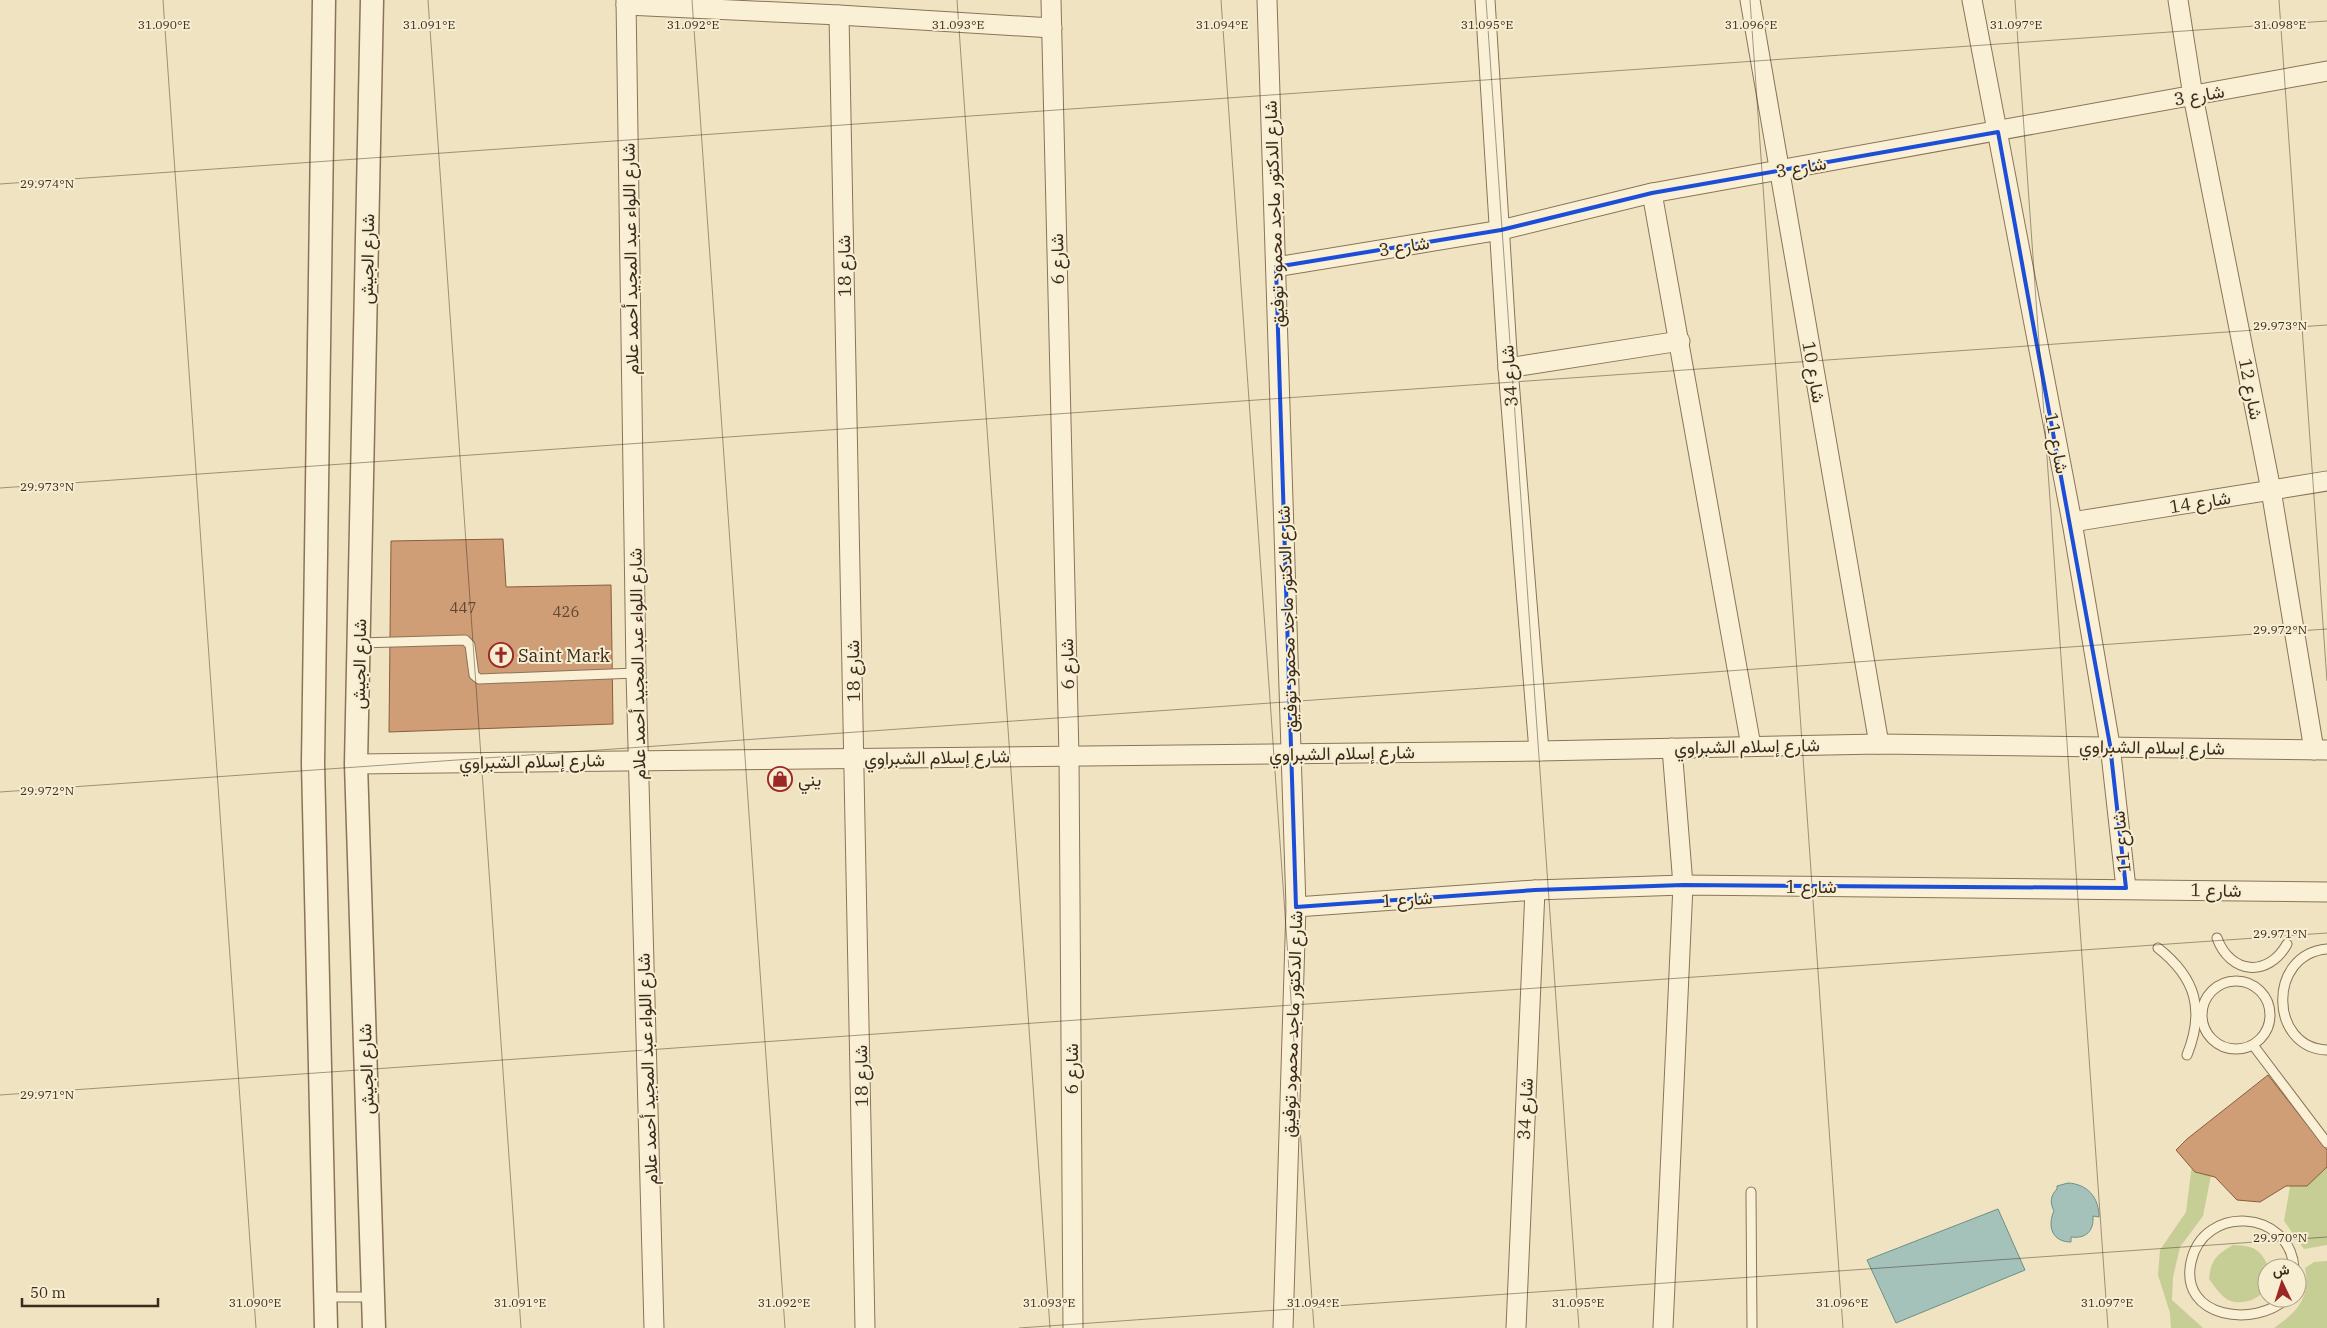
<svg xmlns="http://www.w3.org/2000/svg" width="2327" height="1328" font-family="'IBM Plex Serif',Vazirmatn,serif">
	<rect width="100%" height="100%" fill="#f0e3c1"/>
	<g fill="#c6ce95">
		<polygon points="2327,1160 2327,1245 2304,1249 2284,1221 2291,1181"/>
		<polygon points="2192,1165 2212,1170 2203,1216 2180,1247 2173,1277 2172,1300 2203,1328 2171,1328 2170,1313 2158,1275 2160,1250 2186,1212"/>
		<path d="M2233,1245C2254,1246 2260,1248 2269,1268H2267C2267,1274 2269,1283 2266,1288C2259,1300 2241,1306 2228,1300C2220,1295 2215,1287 2209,1279C2211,1260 2216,1255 2233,1245Z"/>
		<path d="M2327,1261V1328H2274C2297,1312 2311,1298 2305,1268L2314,1262Z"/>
	</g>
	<g fill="#a4c2ba" stroke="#6b9088">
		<path d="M2068,1183C2087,1184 2099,1197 2099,1217L2093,1216C2094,1231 2086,1239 2071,1237V1242C2052,1242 2047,1226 2054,1211C2050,1203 2050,1196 2057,1189V1186Z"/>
		<polygon points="1998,1209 2025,1270 1896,1323 1867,1260"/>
	</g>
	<g fill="#cf9d76" stroke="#8a5e3d">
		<polygon points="503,539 506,587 611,585 613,724 389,732 391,541"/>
		<polygon points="2268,1075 2327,1150 2327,1167 2307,1186 2286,1186 2260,1202 2237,1200 2215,1177 2195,1172 2176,1150 2187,1139"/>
	</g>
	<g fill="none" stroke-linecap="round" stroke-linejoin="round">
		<defs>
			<g id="service">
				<polyline points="359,643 465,640 470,645 474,675 479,679 636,673"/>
				<path d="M2217,938C2230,974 2268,978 2287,944"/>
				<path d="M2158,948C2196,978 2205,1010 2187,1055"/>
				<path d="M2327,949C2267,954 2269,1048 2327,1050"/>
				<circle cx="2236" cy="1015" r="34"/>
				<polyline points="2253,1045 2327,1143"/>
				<polyline points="1751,1192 1752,1328"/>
				<polyline points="326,1297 373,1297"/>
				<path d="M2287,1298C2256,1328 2179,1319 2191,1262C2203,1204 2290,1209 2294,1268"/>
			</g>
			<g id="minor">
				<polyline points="626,0 636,673 654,1328"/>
				<polyline points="1051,0 1069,756 1073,1328"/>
				<polyline points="1267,0 1296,907 1283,1328"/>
				<polyline points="1485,0 1508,368 1539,751"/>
				<polyline points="1750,0 1879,744"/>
				<polyline points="1972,0 2072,522 2110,745 2126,888"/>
				<polyline points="2178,0 2193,96 2271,490 2314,750"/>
				<polyline points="626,5 839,15 1052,28"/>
				<polyline points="839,15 865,1328"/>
				<polyline points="1652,193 1751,746"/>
				<polyline points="1276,267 1501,230 1652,193 2327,71"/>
				<polyline points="1508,368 1680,341"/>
				<polyline points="2072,522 2327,481"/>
				<polyline points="356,764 1539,751 1879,744 2327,750"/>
				<polyline points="1296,907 1535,890 1683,885 2327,892"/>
				<polyline points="1516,1328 1535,890"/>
				<polyline points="1663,1328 1683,885 1672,748"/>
			</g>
			<g id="tertiary">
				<polyline points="324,0 313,763 326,1328"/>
				<polyline points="372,0 356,764 374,1328"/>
			</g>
		</defs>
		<use href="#service" stroke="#8a7458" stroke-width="11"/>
		<use href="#minor" stroke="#8a7458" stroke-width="21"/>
		<use href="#tertiary" stroke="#8a7458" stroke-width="25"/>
		<use href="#service" stroke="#faf0d5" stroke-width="9"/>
		<use href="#minor" stroke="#faf0d5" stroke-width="19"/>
		<use href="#tertiary" stroke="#faf0d5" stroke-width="22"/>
	</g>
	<path fill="none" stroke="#1d4ed8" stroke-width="4" stroke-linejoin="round" d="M1998,132L2110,745L2126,888L1683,885L1535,890L1296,907L1276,267L1501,230L1652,193Z"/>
	<path fill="none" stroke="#392b1d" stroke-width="1" stroke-opacity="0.45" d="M163,0L256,1328M428,0L521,1328M692,0L785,1328M957,0L1050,1328M1221,0L1314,1328M1486,0L1579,1328M1750,0L1843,1328M2015,0L2108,1328M2279,0L2327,681M0,184L2327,21M0,488L2327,325M0,792L2327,629M0,1095L2327,933M1019,1328L2327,1237"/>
	<defs>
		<symbol id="church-ring" viewBox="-11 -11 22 22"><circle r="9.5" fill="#f7edd1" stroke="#9b2826" stroke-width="1.5"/><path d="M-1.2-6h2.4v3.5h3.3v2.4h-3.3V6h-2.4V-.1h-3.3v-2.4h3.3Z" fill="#9b2826"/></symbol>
		<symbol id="shop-ring" viewBox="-11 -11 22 22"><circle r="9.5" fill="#f7edd1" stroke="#9b2826" stroke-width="1.5"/><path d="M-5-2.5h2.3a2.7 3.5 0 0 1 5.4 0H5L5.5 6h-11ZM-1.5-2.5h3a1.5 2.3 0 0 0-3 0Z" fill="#9b2826"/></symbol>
	</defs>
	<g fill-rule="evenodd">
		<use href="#church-ring" x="487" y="641" width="28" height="28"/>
		<use href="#shop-ring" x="766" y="765" width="28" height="28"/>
	</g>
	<g text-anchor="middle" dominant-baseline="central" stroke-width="4" stroke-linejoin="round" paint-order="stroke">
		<g font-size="15" fill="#5e4833">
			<text x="463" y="607">447</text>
			<text x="566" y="611">426</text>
		</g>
		<g font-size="18" fill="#392b1d" stroke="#f7edd1">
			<text transform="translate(2199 95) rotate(-10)">شارع 3</text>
			<text transform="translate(1801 167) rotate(-10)">شارع 3</text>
			<text transform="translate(1274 214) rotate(-92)">شارع الدكتور ماجد محمود توفيق</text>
			<text transform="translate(1404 246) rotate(-9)">شارع 3</text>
			<text transform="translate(367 259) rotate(-89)">شارع الجيش</text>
			<text transform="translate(630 259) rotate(-91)">شارع اللواء عبد المجيد أحمد علام</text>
			<text transform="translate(1057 259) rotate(-91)">شارع 6</text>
			<text transform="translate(844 266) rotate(-91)">شارع 18</text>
			<text transform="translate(1814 372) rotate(80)">شارع 10</text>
			<text transform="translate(1509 376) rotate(-94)">شارع 34</text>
			<text transform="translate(2251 389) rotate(79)">شارع 12</text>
			<text transform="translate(2057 443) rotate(79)">شارع 11</text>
			<text transform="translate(2200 502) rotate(-9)">شارع 14</text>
			<text transform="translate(1287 619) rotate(-92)">شارع الدكتور ماجد محمود توفيق</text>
			<text transform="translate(359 664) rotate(-89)">شارع الجيش</text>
			<text transform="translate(637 664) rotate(-91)">شارع اللواء عبد المجيد أحمد علام</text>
			<text transform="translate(1067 664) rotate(-91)">شارع 6</text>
			<text transform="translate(853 671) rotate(-91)">شارع 18</text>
			<text transform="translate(1747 746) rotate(-1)">شارع إسلام الشبراوي</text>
			<text transform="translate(2152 747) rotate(1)">شارع إسلام الشبراوي</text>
			<text transform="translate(1342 753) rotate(-1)">شارع إسلام الشبراوي</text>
			<text transform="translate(937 757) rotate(-1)">شارع إسلام الشبراوي</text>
			<text transform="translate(532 761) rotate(-1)">شارع إسلام الشبراوي</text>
			<text transform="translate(2121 842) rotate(-96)">شارع 11</text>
			<text x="1811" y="886">شارع 1</text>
			<text transform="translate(2216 890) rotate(1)">شارع 1</text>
			<text transform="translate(1407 899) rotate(-4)">شارع 1</text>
			<text transform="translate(1292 1024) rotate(-88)">شارع الدكتور ماجد محمود توفيق</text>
			<text transform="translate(366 1069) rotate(-92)">شارع الجيش</text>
			<text transform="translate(647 1069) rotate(-92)">شارع اللواء عبد المجيد أحمد علام</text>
			<text transform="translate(1071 1069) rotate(-90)">شارع 6</text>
			<text transform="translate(861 1076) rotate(-91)">شارع 18</text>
			<text transform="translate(1525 1109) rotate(-87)">شارع 34</text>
		</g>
		<g font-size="18" fill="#392b1d" stroke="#f7edd1" text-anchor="start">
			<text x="518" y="655">Saint Mark</text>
			<text x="798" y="779">يني</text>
		</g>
	</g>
	<g font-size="12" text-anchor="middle" fill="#392b1d" stroke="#f7edd1" stroke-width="4" stroke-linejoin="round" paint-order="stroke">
		<text x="164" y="29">31.090°E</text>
		<text x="429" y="29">31.091°E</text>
		<text x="693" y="29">31.092°E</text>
		<text x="958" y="29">31.093°E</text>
		<text x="1222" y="29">31.094°E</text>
		<text x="1487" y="29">31.095°E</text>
		<text x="1751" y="29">31.096°E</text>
		<text x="2016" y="29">31.097°E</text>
		<text x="2280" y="29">31.098°E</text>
		<text x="47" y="188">29.974°N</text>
		<text x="2280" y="330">29.973°N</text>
		<text x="47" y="491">29.973°N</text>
		<text x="2280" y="634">29.972°N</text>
		<text x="47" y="795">29.972°N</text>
		<text x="2280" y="938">29.971°N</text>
		<text x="47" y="1099">29.971°N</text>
		<text x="2280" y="1242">29.970°N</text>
		<text x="255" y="1307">31.090°E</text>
		<text x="520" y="1307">31.091°E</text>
		<text x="784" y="1307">31.092°E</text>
		<text x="1049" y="1307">31.093°E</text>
		<text x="1313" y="1307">31.094°E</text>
		<text x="1578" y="1307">31.095°E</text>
		<text x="1842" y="1307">31.096°E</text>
		<text x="2107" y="1307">31.097°E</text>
	</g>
	<g transform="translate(2282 1283) rotate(356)"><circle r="24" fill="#f7edd1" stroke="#ab9f89"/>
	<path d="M0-4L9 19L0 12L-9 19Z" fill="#9b2826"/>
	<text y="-8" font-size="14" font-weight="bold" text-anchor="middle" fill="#392b1d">ش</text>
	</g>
	<path d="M22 1298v8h136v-8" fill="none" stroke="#392b1d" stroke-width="2.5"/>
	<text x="30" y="1298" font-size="15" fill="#392b1d" stroke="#f7edd1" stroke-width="4" paint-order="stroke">50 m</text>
</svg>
